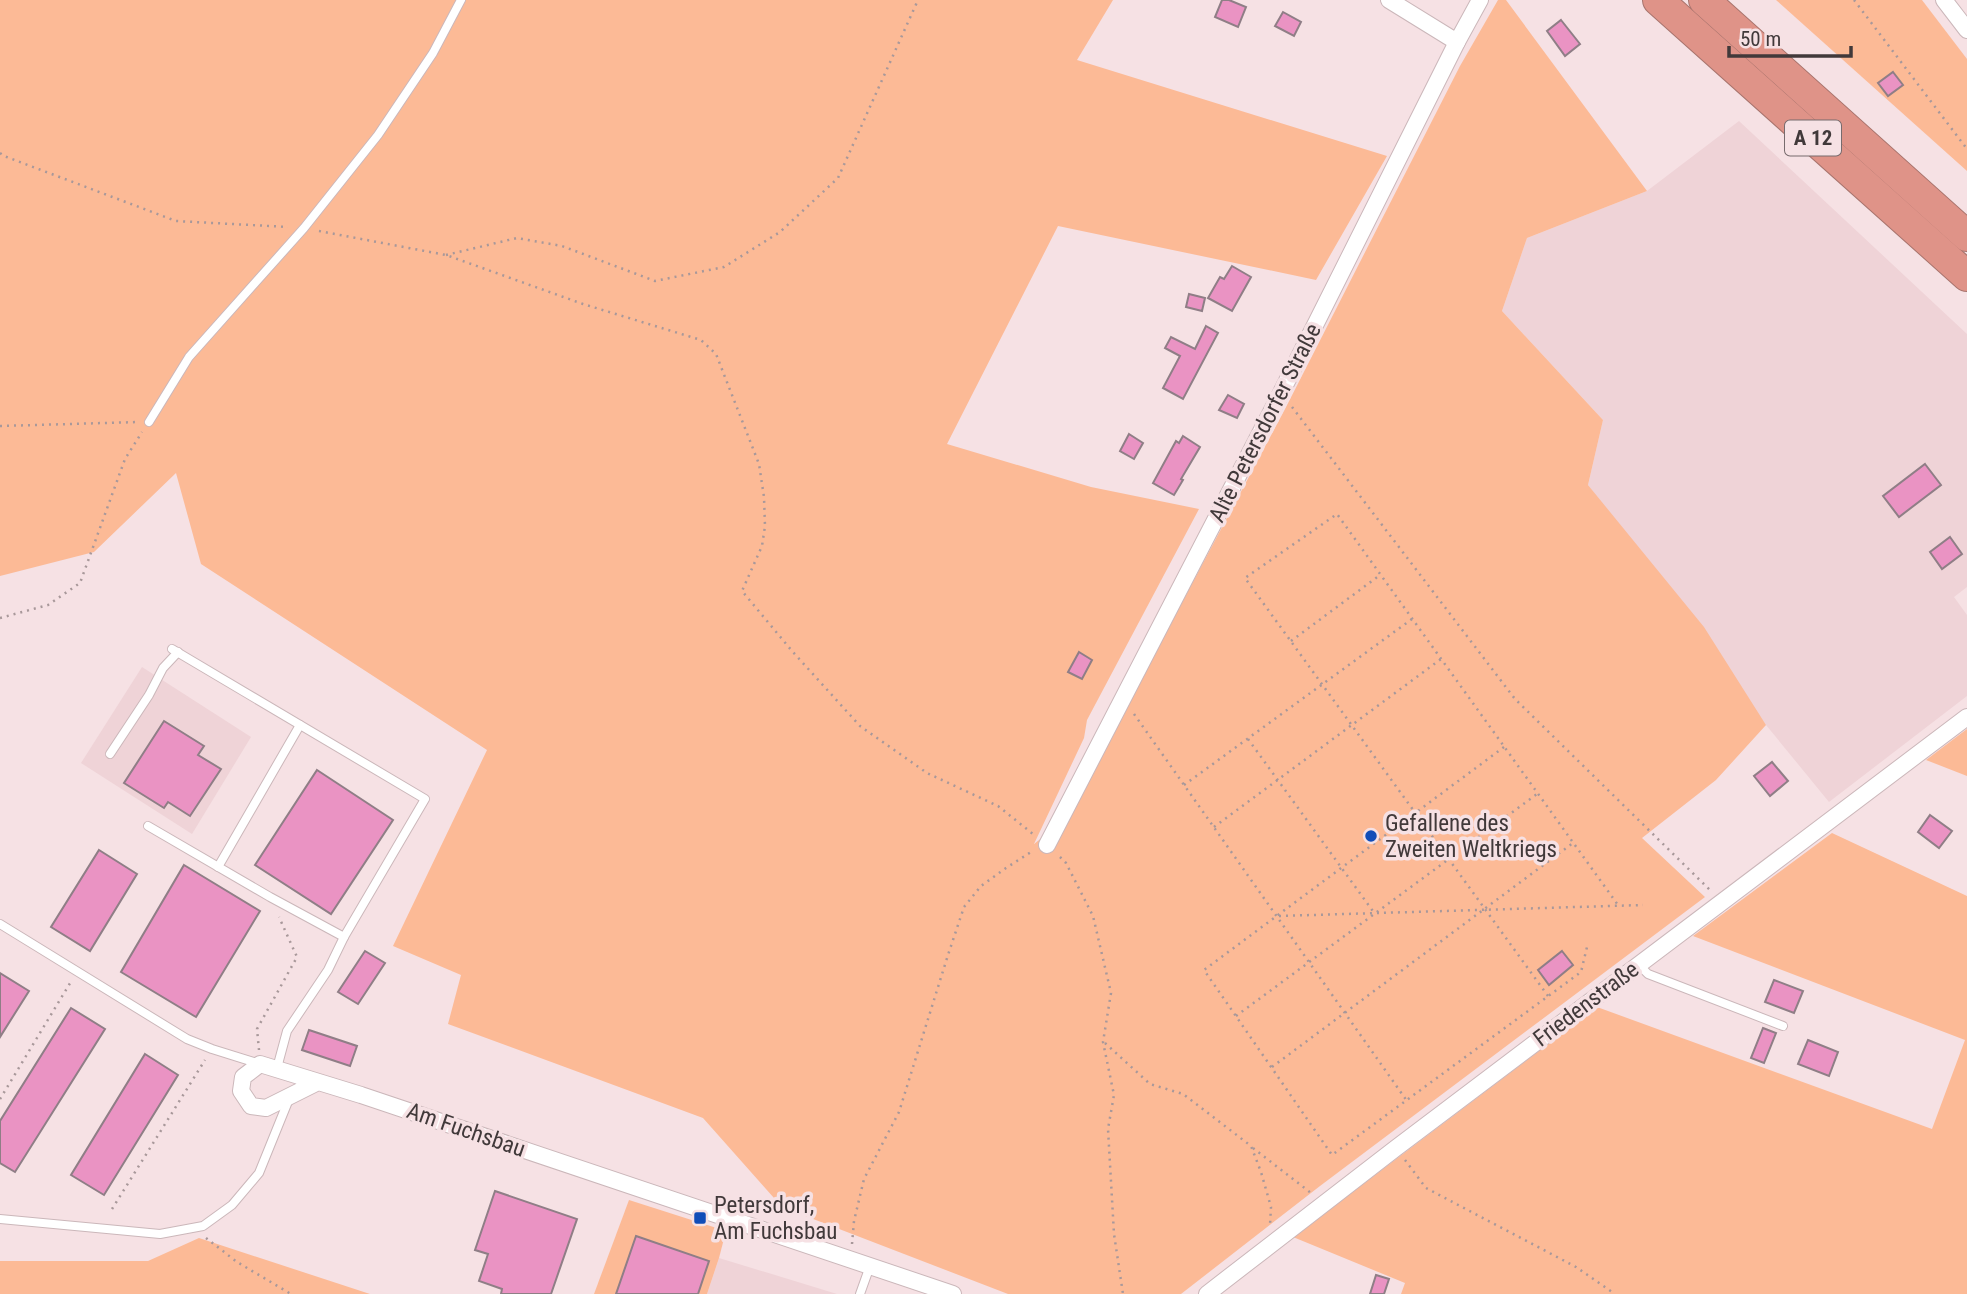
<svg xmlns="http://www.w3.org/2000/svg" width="1967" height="1294" font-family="'Roboto Condensed',sans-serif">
	<rect width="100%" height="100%" fill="#f6e1e4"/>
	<g fill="#efd3d7">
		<polygon points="1739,121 1967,334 1967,587 1954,597 1967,615 1967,696 1829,802 1766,725 1588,485 1603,420 1502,311 1527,238 1647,191"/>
		<polygon points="142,667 251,737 192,834 81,763"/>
		<polygon points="719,1258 837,1294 707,1294"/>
	</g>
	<g fill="#fcba96">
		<polygon points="0,0 1113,0 1077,60 1387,156 1316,280 1058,226 947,444 1091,487 1199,509 1087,720 1084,738 1034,844 1067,818 1284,411 1460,66 1498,0 1506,0 1647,191 1527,238 1502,311 1603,420 1588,485 1704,627 1766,725 1716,780 1642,838 1705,897 1320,1186 1181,1294 1008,1294 782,1207 703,1118 448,1024 461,975 393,946 487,750 201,564 176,473 94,552 0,576"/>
		<polygon points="1776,0 1922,0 1967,59 1967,171"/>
		<polygon points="1967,729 1967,776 1926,760"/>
		<polygon points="1832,833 1967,896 1967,1294 1401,1294 1405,1283 1293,1237 1597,1007 1932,1129 1965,1040 1693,936"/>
		<polygon points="629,1200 726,1231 719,1258 707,1294 594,1294"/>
		<polygon points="199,1238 370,1294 0,1294 0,1261 148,1261"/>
	</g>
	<g fill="#ea93c3" stroke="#8f7e86" stroke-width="2">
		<polygon points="1222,0 1229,0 1246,7 1238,27 1215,17"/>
		<polygon points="1283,12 1301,22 1294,36 1275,26"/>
		<polygon points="1561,20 1580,44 1565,56 1547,31"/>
		<polygon points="1893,72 1903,85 1888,96 1878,83"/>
		<polygon points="1232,266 1251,277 1232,311 1208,298 1220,277 1224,279"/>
		<polygon points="1189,294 1205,298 1202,311 1186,307"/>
		<polygon points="1206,326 1218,333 1183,399 1163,388 1180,356 1165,348 1171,337 1195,349"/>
		<polygon points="1228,395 1244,404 1237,418 1219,410"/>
		<polygon points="1129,434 1143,443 1134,459 1120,451"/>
		<polygon points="1183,436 1200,447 1181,479 1183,480 1174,495 1153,483 1176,441 1179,443"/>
		<polygon points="1925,464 1941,485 1899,517 1883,496"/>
		<polygon points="1950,537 1962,554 1942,569 1930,552"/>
		<polygon points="1079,652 1092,660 1082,679 1068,672"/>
		<polygon points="164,721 204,746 198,755 221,769 190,816 168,802 164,808 124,783"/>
		<polygon points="1772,762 1788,781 1770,796 1754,776"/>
		<polygon points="317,770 393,820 331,914 255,865"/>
		<polygon points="1930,815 1952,831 1939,848 1918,832"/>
		<polygon points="99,850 137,874 90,951 51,927"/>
		<polygon points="184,865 260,911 196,1017 121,972"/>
		<polygon points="365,951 385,963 358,1004 338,992"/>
		<polygon points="1562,951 1573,965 1549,985 1538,970"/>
		<polygon points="0,973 29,991 0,1037"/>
		<polygon points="1774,980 1803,991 1794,1013 1765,1002"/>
		<polygon points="71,1008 105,1029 15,1172 0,1163 0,1121"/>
		<polygon points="1763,1028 1776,1033 1764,1063 1751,1058"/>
		<polygon points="309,1030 357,1046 350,1066 302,1050"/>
		<polygon points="1808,1040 1838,1052 1829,1076 1798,1064"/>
		<polygon points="145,1054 178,1075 104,1195 71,1175"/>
		<polygon points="495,1191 577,1219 551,1294 501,1294 502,1289 479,1281 488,1254 475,1250"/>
		<polygon points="636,1236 709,1261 698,1294 616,1294"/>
		<polygon points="1376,1275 1389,1279 1384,1294 1370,1294"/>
	</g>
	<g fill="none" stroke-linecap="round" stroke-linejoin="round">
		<defs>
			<g id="service">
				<polyline points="149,422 189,357 304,228 378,135 433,53 461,0"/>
				<polyline points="172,649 425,799 344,937 328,970 287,1031 277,1068"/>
				<polyline points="110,754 149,695 163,668 178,652"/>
				<polyline points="148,826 270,897 344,937"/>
				<polyline points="218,867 300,725"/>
				<polyline points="0,924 187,1039 212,1049 260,1064"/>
				<polyline points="1639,965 1648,974 1783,1026"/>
				<polyline points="0,1219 160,1234 203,1226 232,1205 259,1173 289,1099"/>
				<polyline points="860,1294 870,1266"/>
			</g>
			<g id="minor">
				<polyline points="1389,0 1457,42"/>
				<polyline points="1944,0 1967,30"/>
				<polyline points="1047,845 1281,393 1457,42 1480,0"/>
				<polyline points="318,1082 266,1108 251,1106 241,1091 243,1077 260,1064 361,1095 953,1294"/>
				<polyline points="1207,1294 1396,1148 1967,717"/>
			</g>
			<g id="motorway">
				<polyline points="1658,0 1967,276"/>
				<polyline points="1704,0 1967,236"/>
			</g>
		</defs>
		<use href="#service" stroke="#cbb7ba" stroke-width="10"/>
		<use href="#minor" stroke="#cbb7ba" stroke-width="18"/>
		<use href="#motorway" stroke="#a8746d" stroke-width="32"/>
		<g stroke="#a8989a" stroke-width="2.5" stroke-dasharray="2 5" stroke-linecap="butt">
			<polyline points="1854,0 1967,149"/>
			<polyline points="0,153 4,156 176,221 288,227"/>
			<polyline points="319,231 446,255 583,304 701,340 716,354 759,464 764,497 765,526 762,546 742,591 792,651 860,726 927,773 998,806 1033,834"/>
			<polyline points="446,255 517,238 562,246 655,281 724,267 780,232 838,178 918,0"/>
			<polyline points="1292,407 1515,699 1710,890"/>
			<polyline points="0,426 139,422"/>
			<polyline points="0,618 48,605 80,583 125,459 142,432"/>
			<polyline points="1291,641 1380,575"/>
			<polyline points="1134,714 1407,1101"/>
			<polyline points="1248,739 1375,914"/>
			<polyline points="1504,747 1204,970 1332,1155 1581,972 1587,947"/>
			<polyline points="1184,785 1412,619"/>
			<polyline points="1214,827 1441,659"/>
			<polyline points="1060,857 1066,863 1093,916 1111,993 1103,1042 1114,1095 1108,1129 1114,1234 1123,1294"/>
			<polyline points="1279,916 1643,905"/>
			<polyline points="1548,996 1245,578 1337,514 1618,905"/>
			<polyline points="1236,1016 1537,794"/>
			<polyline points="1105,1043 1150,1084 1183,1094 1251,1146 1261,1172 1271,1207 1270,1225"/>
			<polyline points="259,1050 257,1029 297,957 279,917"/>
			<polyline points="1272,1067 1573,843"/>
			<polyline points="0,1099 72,980"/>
			<polyline points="1253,1148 1311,1193"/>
			<polyline points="1405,1160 1426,1188 1576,1267 1615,1294"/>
			<polyline points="112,1209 205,1060"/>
			<polyline points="206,1238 237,1262 291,1294"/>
			<polyline points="852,1244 854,1221 864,1179 899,1112 948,955 964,907 981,886 1006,868 1031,852"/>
		</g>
		<use href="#service" stroke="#fff" stroke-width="8"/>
		<use href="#minor" stroke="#fff" stroke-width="16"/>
		<use href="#motorway" stroke="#df9388" stroke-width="30"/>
	</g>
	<g fill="#114db8" stroke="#f6e1e4" stroke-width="2.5">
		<circle cx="1371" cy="836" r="7"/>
		<rect x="693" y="1211" width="14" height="14" rx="3.5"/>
	</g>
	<g text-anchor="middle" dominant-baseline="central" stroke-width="7" stroke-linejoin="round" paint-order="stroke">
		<rect fill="#f6e1e4" stroke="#776b6d" stroke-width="2" x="1785" y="120.5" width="56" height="35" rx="5"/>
		<g font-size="21" font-weight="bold" fill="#41393a">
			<text x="1813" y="138">A 12</text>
		</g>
		<g font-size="23" fill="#41393a" stroke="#f6e1e4">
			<text transform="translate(1265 423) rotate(-63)">Alte Petersdorfer Straße</text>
			<text transform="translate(1586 1004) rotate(-37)">Friedenstraße</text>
			<text transform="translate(466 1130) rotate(19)">Am Fuchsbau</text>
		</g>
		<g font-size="23" fill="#41393a" stroke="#f6e1e4" text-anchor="start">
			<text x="1385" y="823">Gefallene des<tspan x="1385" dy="26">Zweiten Weltkriegs</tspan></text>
			<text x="714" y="1205">Petersdorf,<tspan x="714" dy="26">Am Fuchsbau</tspan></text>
		</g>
	</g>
	<path d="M1729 46v10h122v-10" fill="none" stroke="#41393a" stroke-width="3.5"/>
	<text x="1740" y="46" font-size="21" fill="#41393a" stroke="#f6e1e4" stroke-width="5" paint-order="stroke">50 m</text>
</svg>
